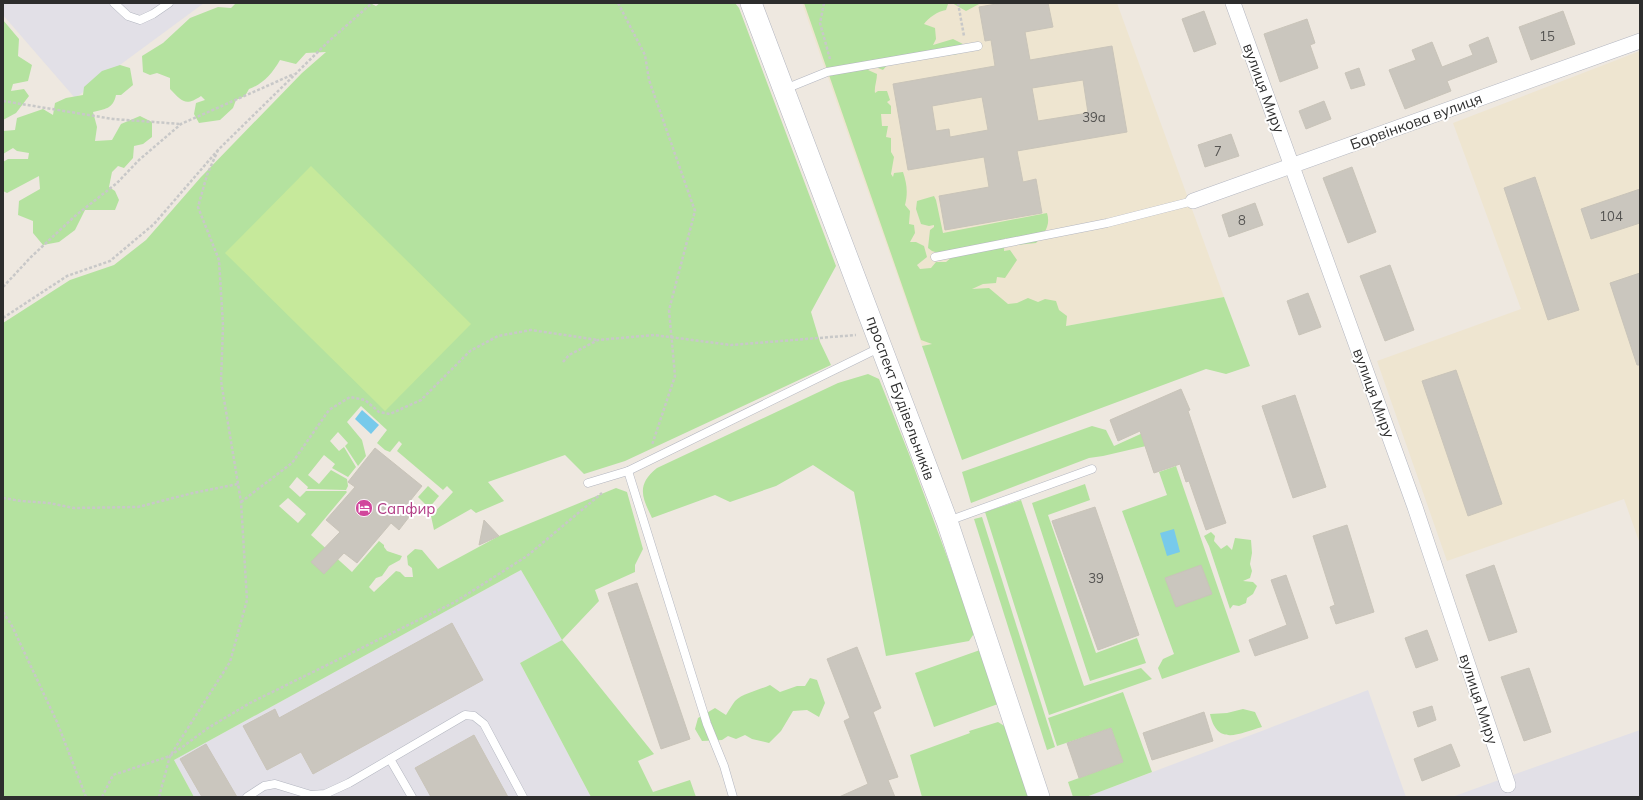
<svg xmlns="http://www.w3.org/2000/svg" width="1643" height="800" font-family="Mulish,sans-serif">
	<rect width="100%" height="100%" fill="#eee8e0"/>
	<g fill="#e2e0e7">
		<polygon points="3,3 204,3 75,98 3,15"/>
		<polygon points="521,570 562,640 520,663 591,797 194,797 174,760"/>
		<polygon points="1368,690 1406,797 1086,797 1267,729"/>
		<polygon points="1640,730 1640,797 1452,797 1521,772"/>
	</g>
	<g fill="#eee5d0">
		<polygon points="802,3 1117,3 1224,297 1060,327 922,346"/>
		<polygon points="1640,51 1640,544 1624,499 1447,561 1377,361 1521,309 1453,123"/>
	</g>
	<g fill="#b4e29f" fill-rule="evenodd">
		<path d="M236,3H370L376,6L380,3H735L739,8L836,266L811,312L820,342L831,365L625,461L584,474L565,455L488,482L504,501L476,513L471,509L434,530L431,516L453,492L447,486L443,490L397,451L402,444L399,441L390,452L385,450L377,443L387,430L361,406L347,422L362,440L366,456L358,466L345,446L348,443L338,432L330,441L339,451L344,447L356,467L348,477L332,468L335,464L324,455L308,475L319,484L331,470L347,479L348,486L346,490L307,489L308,487L297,477L289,487L300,497L306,491H346L347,492L311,535L352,572L379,541L384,545V547L387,551L402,556L400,560L389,566L382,576L376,578L369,587L374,592L396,571L400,572L405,577H413L412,568L408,565L407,556L415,549L422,550L438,569L499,536L616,488L627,492L643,549L635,565V572L595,590L599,601L562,640L654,754L638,761L653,792L690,780L696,797H591L520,663L562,640L521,570L174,760L194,797H3V323L70,280L114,265L146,240L201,177L302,73L326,52L306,53L296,64L280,60C272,74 263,84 249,89L245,96L236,100L233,108L220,120L199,123L194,114L196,103L205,100L201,96C185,107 182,101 170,89V78L157,73L150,75L143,72L142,56L163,43L190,18L218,7L231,8ZM288,498L306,514L298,523L279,506Z"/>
		<path d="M804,3H981L966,11L952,3L948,4L946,10C938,11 928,18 924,24L935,28L936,39L933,45L953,39L963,44L958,54L905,61L888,64L883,70L873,66L868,70L877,74C877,81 874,87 875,93L878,91H887L890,100L887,102L891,106V114H881L882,126H888L886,137L891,138V152L894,157L891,174L893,177L894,173L903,172C907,184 908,193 905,205L910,211L909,224L914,225L915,233L910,242H916L924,246L927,257L917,265L920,269L931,268L936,262H946L952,257L932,251L928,248L930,230L934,227V225L929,226L921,224L916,209L917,201L934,196L936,200L943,233L1047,213C1051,226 1044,234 1036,243L1017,245L1005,238L1004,251L1010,250L1017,260L1005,278L997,277L996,283L983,284L972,289L989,288L1008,304L1017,303L1028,298L1038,302L1045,299L1056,301L1059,310L1067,316L1066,326L1224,297L1250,366L1226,374L1206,369L962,460L922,346L932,344L921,340Z"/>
		<polygon points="3,20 19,39 18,56 32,65 28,81 13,84 11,91 24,89 29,96 16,113 3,120"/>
		<path d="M120,65L130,68L133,85L121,95H116C113,109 105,109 93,112L97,127L95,141L112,140L121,124L140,116L152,122V137L143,144L134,146L133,158L124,168L118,166L112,172L109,187L115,191L119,200L115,210H85L75,230L59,242L43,245L33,233V221L18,215L19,201L40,189L39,176L7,193L3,191V162L8,159H28L29,153L17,151L13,148L3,154V131L15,130L17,118L43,109L53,115L55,103L66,98L83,95L84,87L102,71Z"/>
		<path d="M868,374L879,379L909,454L975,632L969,641L886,656L854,492L813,465L776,486L730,502L715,495L652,518C642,497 636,485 657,468L838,383Z"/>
		<polygon points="1092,426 1106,430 1114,446 1145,432 1146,446 1103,456 1089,458 971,503 962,472"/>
		<polygon points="1176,466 1240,652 1162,679 1158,668 1163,659 1174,654 1122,511 1167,495 1159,472"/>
		<polygon points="1085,484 1090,500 1048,515 1096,653 1137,638 1146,663 1090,681 1032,503"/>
		<polygon points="428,486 439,496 429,508 418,497"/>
		<polygon points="1021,500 1084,686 1141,668 1152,679 1049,715 985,512"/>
		<polygon points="982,517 1055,747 1047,750 974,519"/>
		<polygon points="1211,532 1215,536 1214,541 1221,549 1227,545 1232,550 1235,538 1251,540 1252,553 1250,564 1252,571 1250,578 1243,581 1253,582 1257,586 1253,594 1247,598 1246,603 1239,606 1233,605 1230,609 1209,546 1204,536"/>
		<polygon points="980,650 998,704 934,727 915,673"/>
		<path d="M810,678L817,680L825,703L819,717L807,710L793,711L781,731L769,743L752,739L745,735L736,739L728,736L722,740L702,741L695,729L698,718L715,708L726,715C729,710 732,705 735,701C743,693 760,690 770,685L780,692L797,686H805Z"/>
		<polygon points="1123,692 1152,772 1086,797 1073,797 1068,782 1123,762 1111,728 1057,746 1048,718"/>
		<path d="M1243,709L1255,712L1262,727C1238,734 1217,746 1210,714L1227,713Z"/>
		<polygon points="998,722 1006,727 1031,797 922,797 910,755 970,733 969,731"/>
	</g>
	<polygon fill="#c6e99b" points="311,166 471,324 385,411 225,253"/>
	<g fill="#77caeb">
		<polygon points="362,410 379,425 371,434 355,419"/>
		<polygon points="1174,529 1180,552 1167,556 1160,533"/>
	</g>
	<g fill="#cac6be" stroke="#c9c4b9" fill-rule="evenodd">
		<path d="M1002,3H1048L1053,27L1025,32L1030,60L1112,46L1127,132L1017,151L1023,182L1036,179L1042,213L945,230L939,196L989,187L984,157L908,170L893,84L995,66L991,40L985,41L979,7ZM1083,80L1088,113L1038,121L1032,88ZM982,97L988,130L950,137L949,129L936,131L932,106Z"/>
		<polygon points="1204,11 1216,44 1194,52 1182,19"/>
		<polygon points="1563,11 1575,44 1531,60 1519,27"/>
		<polygon points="1307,19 1315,43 1310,45 1318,68 1280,82 1264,34"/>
		<polygon points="1488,37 1497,62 1447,81 1451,91 1405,109 1389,70 1416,60 1412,50 1432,42 1442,67 1473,55 1469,45"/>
		<polygon points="1359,68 1365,85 1351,89 1345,73"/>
		<polygon points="1324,101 1331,119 1306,129 1299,111"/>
		<polygon points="1231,134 1239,156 1205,167 1198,145"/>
		<polygon points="1352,167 1376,232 1348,243 1323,178"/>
		<polygon points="1535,177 1579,310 1548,320 1504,188"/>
		<polygon points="1640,189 1640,223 1591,239 1581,209"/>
		<polygon points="1255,203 1263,225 1229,237 1222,215"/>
		<polygon points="1390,265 1414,330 1385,341 1360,276"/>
		<polygon points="1640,273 1640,365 1637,365 1610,283"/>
		<polygon points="1308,293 1321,327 1299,335 1287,301"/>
		<polygon points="1456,370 1502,504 1468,516 1422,381"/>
		<polygon points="1181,389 1190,410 1188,411 1226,523 1206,530 1189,481 1186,482 1180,464 1154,473 1140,431 1118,441 1110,420"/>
		<polygon points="1295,395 1326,487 1293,498 1262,406"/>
		<polygon points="375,448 422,486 402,511 409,517 399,530 391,523 357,563 344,553 324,574 311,562 340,532 326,520 355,487 348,482"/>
		<polygon points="1095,507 1139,635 1098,650 1052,521"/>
		<polygon points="484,520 499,536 479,545"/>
		<polygon points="1347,525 1374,612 1336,624 1330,607 1335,605 1313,536"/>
		<polygon points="1201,565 1212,594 1176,607 1165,578"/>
		<polygon points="1494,565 1517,632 1489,641 1466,575"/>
		<polygon points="1286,575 1308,638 1255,656 1249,640 1287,625 1271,580"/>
		<polygon points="637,583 690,739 661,749 608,593"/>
		<polygon points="452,623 483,680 313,774 301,752 267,770 243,726 275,709 279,718"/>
		<polygon points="1427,630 1438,660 1416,668 1405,638"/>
		<polygon points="857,647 881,708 873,712 898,777 888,780 895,797 839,797 868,784 844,721 850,718 827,659"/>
		<polygon points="1529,668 1551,732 1524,741 1501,677"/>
		<polygon points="1432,706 1436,720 1418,727 1413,712"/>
		<polygon points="1204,712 1213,741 1152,760 1143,733"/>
		<polygon points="1111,728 1123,762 1079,778 1067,743"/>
		<polygon points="474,735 508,797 431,797 415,768"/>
		<polygon points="206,744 237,797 202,797 180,759"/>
		<polygon points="1451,744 1460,766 1422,781 1414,759"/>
	</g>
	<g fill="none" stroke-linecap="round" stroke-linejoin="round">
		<defs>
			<g id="lane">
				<polyline points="114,3 128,16 140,20 153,14 169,3"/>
				<polyline points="785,89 827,72 978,46"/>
				<polyline points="935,257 1107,223 1193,201"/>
				<polyline points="628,471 707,724 724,766 733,797"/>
				<polyline points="588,483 628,471 881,347"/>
				<polyline points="948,521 1092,469"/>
				<polyline points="390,759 412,797"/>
				<polyline points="247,797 264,786 275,784 311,795 325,794 349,783 465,715 474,716 484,724 523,797"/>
			</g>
			<g id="street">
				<polyline points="1233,3 1415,507 1508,785"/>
				<polyline points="1193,201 1640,41"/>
			</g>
			<polyline id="secondary" points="751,3 947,521 1039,797"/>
		</defs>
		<use href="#lane" stroke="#b3b6c0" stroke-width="9"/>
		<use href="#street" stroke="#b3b6c0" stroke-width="16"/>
		<use href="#secondary" stroke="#b3b6c0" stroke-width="22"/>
		<g stroke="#c8c8c8" stroke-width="2.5" stroke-dasharray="3 2" stroke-linecap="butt">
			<polyline points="618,3 645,55 649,80 695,211 669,310 675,376 652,445"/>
			<polyline points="824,3 820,23 830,59"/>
			<polyline points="958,3 964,36"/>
			<polyline points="3,101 113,119 180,124"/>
			<polyline points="3,287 31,257 75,216 117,183 139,160 181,124 294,74"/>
			<polyline points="3,318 67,276 110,261 154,224 218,150 329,41 372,3"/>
			<polyline points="563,362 569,355 598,340 654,335 731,345 856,335"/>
			<polyline points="3,498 21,501 49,503 74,508 138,507 193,493 238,484"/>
			<polyline points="241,502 292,463 329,410 350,397 365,400 379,412 390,414 421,400 470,351 498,336 531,330 598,340"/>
			<polyline points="3,612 12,626 57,722 86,797"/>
			<polyline points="102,797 113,775 170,756 208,728 250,703 455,602 527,556 602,493"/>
			<polyline points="159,797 170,756 230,662 247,600 241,502 221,381 223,326 219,260 198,207 207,175 218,150"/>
		</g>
		<use href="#lane" stroke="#fff" stroke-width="8"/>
		<use href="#street" stroke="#fff" stroke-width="15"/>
		<use href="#secondary" stroke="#fff" stroke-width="21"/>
	</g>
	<defs>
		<symbol id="hotel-disc" viewBox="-11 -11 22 22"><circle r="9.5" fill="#d1479c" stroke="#fff"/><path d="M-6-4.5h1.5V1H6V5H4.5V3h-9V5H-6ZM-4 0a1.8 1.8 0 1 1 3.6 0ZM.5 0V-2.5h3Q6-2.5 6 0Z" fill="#fff"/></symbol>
	</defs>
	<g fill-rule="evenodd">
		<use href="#hotel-disc" x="354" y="498" width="20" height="20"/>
	</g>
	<g text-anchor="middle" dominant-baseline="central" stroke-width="4" stroke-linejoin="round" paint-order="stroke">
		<g font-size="13" fill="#545351">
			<text x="1547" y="36">15</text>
			<text x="1094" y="117">39а</text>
			<text x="1218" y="151">7</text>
			<text x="1611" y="216">104</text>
			<text x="1242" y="220">8</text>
			<text x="1096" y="578">39</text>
		</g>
		<g font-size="15" fill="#2d2d2d" stroke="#fff">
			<text transform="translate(1264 88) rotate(70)">вулиця Миру</text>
			<text transform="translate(1416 121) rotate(-20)">Барвінкова вулиця</text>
			<text transform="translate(1374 393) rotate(70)">вулиця Миру</text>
			<text transform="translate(901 398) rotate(70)">проспект Будівельників</text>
			<text transform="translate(1479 699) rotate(72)">вулиця Миру</text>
		</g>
		<g font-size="15" fill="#b23c85" stroke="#fff" text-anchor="start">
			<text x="377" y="508">Сапфир</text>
		</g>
	</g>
	<rect width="1643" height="800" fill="none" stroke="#2d2d2d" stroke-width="8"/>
</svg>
